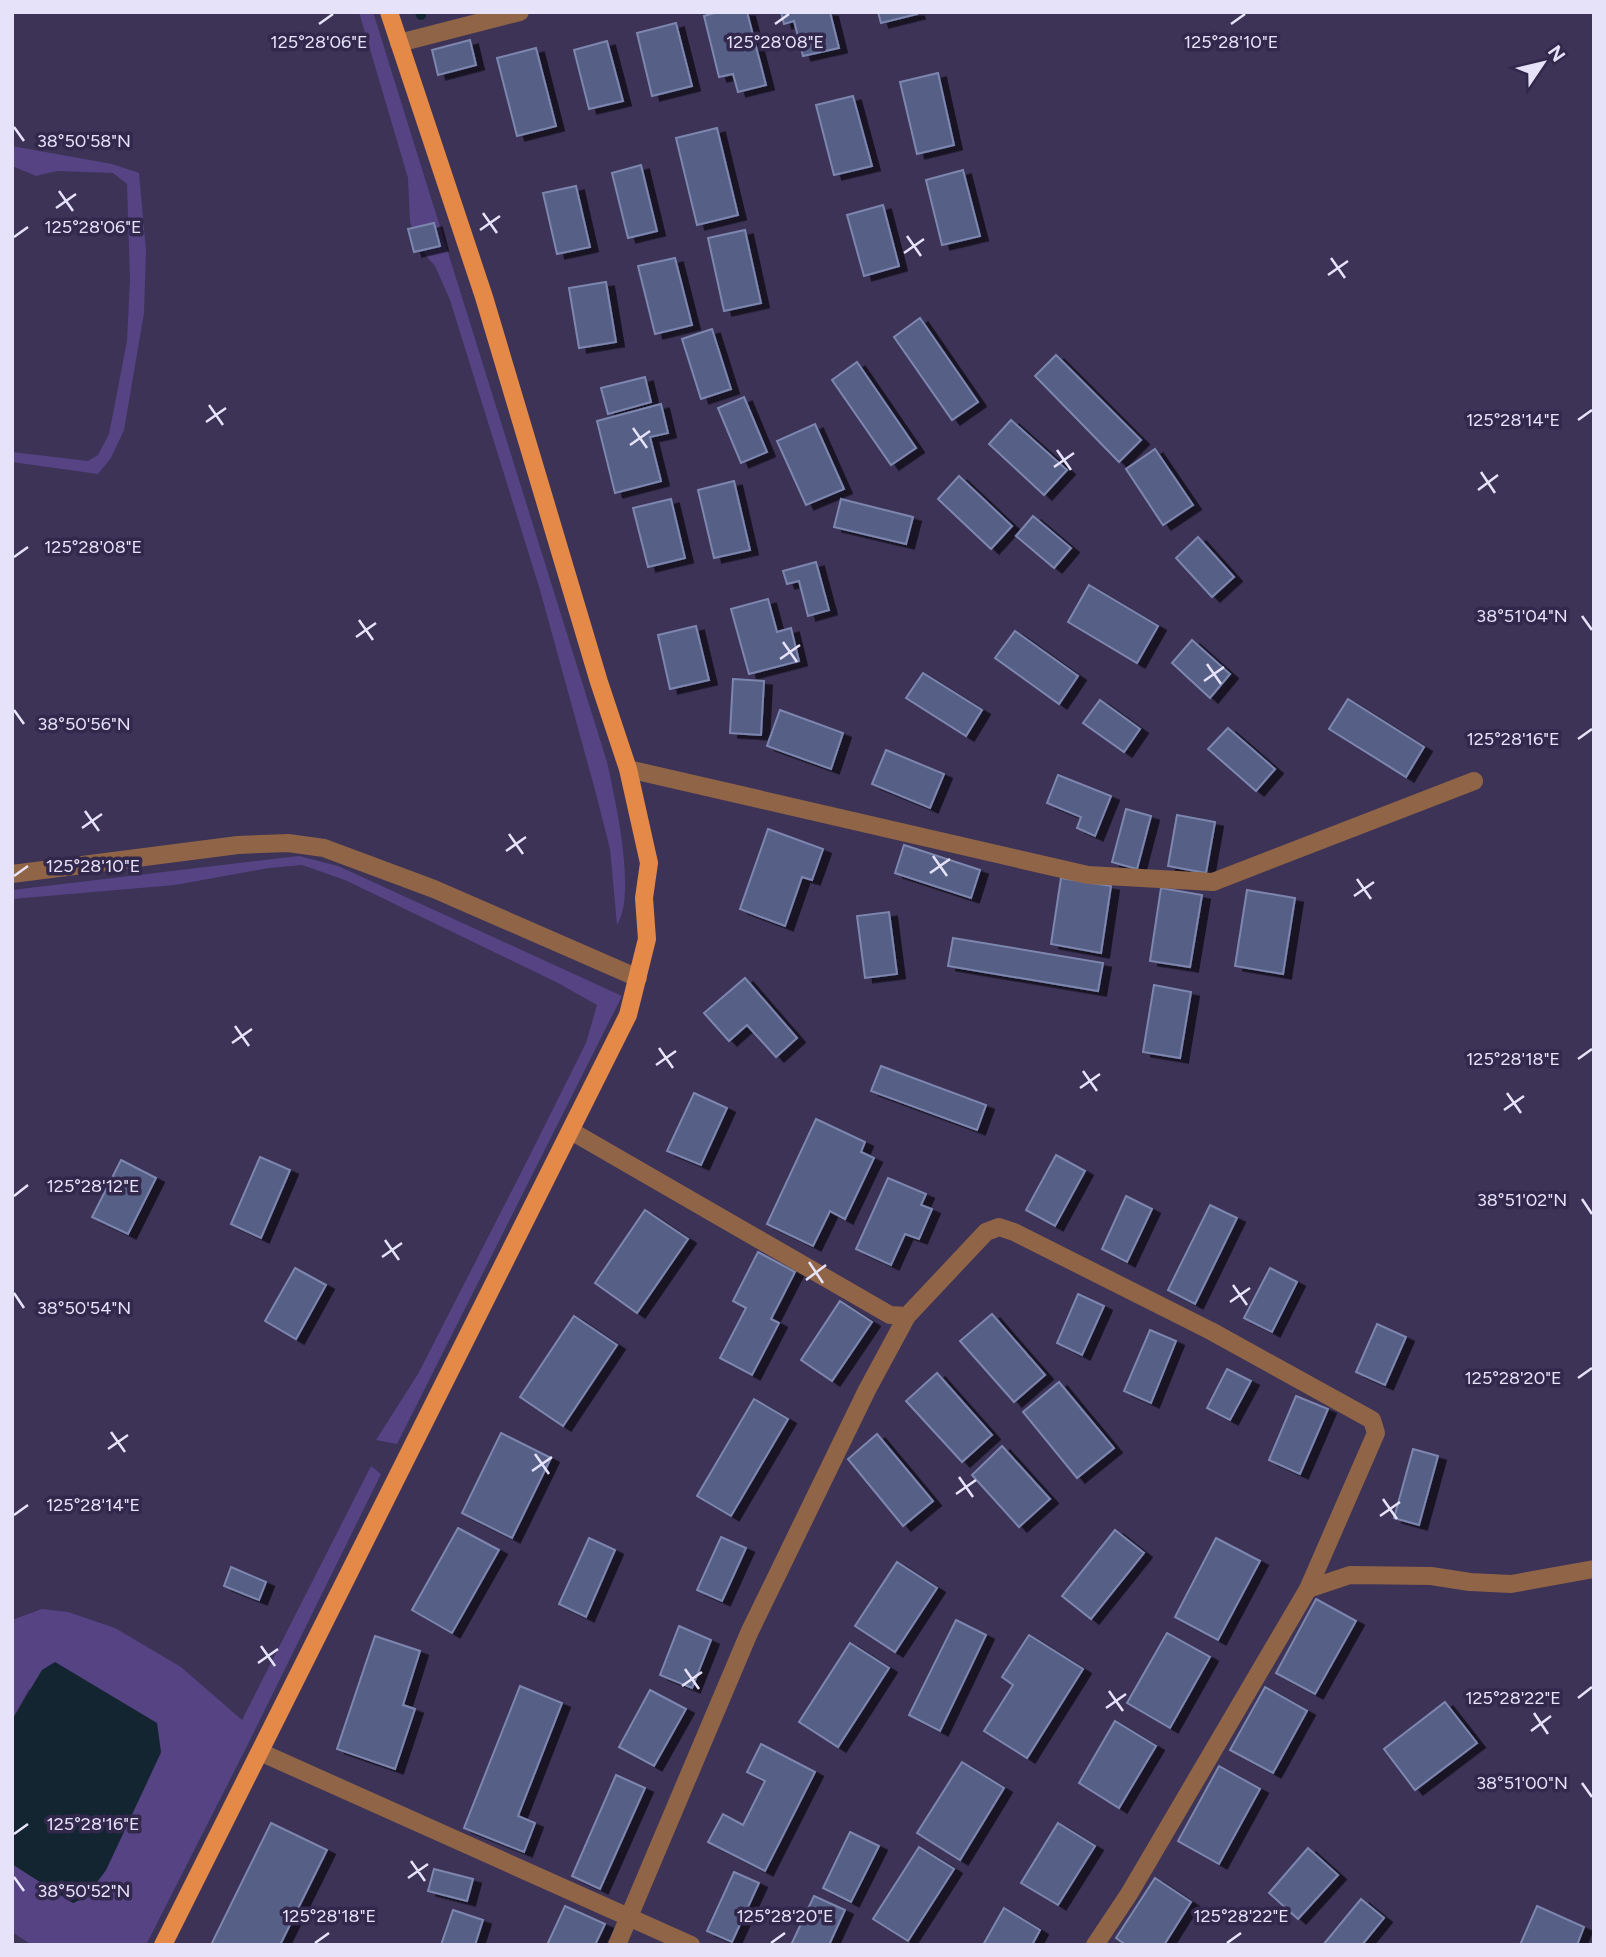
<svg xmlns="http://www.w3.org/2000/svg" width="1606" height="1957" font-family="Figtree,sans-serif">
	<defs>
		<filter id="shadow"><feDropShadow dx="8" dy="4.5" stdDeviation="0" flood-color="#0009"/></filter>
	</defs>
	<rect width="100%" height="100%" fill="#3c3357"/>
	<g fill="#554384">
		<path d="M359,12H373L607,762C615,799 637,893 617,925L610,849L595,790L540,590L450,300L435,266L419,248L410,222L408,178Z"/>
		<polygon points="12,146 112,164 139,173 146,251 144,313 124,430 111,458 98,474 12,462 12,452 88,461 98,455 109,434 127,341 130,279 127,184 113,173 57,171 36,176 12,166"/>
		<polygon points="299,856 338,866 622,996 397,1444 376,1440 418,1374 527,1161 586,1043 597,1005 558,983 345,880 302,865 269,868 175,885 12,899 12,890"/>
		<polygon points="371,1466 381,1474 246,1748 146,1945 32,1945 12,1932 12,1864 73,1903 86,1897 106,1870 161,1753 29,1689 12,1720 12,1620 42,1609 68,1612 115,1628 181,1667 242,1720"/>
	</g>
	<polygon fill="#122530" points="55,1662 157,1723 161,1752 106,1870 86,1897 73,1903 12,1864 12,1720 42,1670"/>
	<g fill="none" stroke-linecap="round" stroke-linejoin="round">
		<polyline stroke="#122530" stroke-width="10" points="420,12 421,15"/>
	</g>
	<g fill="#575f86" stroke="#7d86af" stroke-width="2" filter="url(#shadow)">
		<polygon points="718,12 747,12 766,85 738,92 733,74 719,77 704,16"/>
		<polygon points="781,12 830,12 839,48 803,56 794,21 784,24"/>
		<polygon points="878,12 916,12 917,14 881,23"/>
		<polygon points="676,23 692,86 652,96 637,33"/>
		<polygon points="470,40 476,65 438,75 432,50"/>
		<polygon points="607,41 623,101 589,109 574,50"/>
		<polygon points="536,48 556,126 517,136 497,58"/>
		<polygon points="938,73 954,145 917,154 900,82"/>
		<polygon points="853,96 872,166 834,175 816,105"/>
		<polygon points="717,128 738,215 697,225 676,138"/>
		<polygon points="641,165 657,231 628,238 612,173"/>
		<polygon points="963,170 980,236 942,245 926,180"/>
		<polygon points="576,186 590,247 557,254 543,193"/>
		<polygon points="883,205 899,266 864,276 847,215"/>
		<polygon points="434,223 440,246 414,252 408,229"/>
		<polygon points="745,230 761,303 724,311 708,238"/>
		<polygon points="675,258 692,325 655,334 638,266"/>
		<polygon points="606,282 616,342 579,348 569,288"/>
		<polygon points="920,318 978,402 952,420 894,337"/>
		<polygon points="712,329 731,389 701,399 682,339"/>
		<polygon points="1056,355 1141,440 1119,462 1035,376"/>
		<polygon points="857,362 916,448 891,465 832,380"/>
		<polygon points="645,377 651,402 608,414 601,388"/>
		<polygon points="744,397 767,452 741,463 718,408"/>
		<polygon points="661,404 668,433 650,437 661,481 615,493 597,421"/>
		<polygon points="1011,420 1067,470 1044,495 989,444"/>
		<polygon points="815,424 844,489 806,505 777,441"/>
		<polygon points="1155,449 1193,505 1163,525 1126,469"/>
		<polygon points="959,476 1012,526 991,549 938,499"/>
		<polygon points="734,481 750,550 714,558 698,490"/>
		<polygon points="671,499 685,558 648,567 633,508"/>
		<polygon points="841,499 913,517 906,544 834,527"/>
		<polygon points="1033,516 1071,548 1054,568 1016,536"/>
		<polygon points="1198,537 1234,577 1212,597 1176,558"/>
		<polygon points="816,562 829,610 808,616 799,581 787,584 783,571"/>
		<polygon points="1089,585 1158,626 1137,663 1068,622"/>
		<polygon points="768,599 777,632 791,628 799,661 749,674 731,609"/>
		<polygon points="696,626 709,680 670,689 658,635"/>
		<polygon points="1015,631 1078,676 1059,704 995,658"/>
		<polygon points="1192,640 1230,674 1210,698 1172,663"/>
		<polygon points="923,673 982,710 966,736 906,698"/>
		<polygon points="733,679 764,681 761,735 730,733"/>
		<polygon points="1348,699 1424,747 1406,777 1329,729"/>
		<polygon points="1100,700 1140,729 1124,752 1083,723"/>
		<polygon points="780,710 843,733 831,769 767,746"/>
		<polygon points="1228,728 1275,769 1256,791 1208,749"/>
		<polygon points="886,750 944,774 930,808 872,784"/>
		<polygon points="1058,775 1111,796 1095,836 1077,828 1081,817 1047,803"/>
		<polygon points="1126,809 1151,816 1137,869 1112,862"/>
		<polygon points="1177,815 1215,822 1206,873 1168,866"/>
		<polygon points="768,829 823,849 812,880 802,877 785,926 740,909"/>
		<polygon points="904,845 980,870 971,898 895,873"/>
		<polygon points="1061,878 1111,886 1101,953 1051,944"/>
		<polygon points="1161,888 1202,895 1190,967 1150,961"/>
		<polygon points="1247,890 1295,898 1283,974 1235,966"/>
		<polygon points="889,912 897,974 865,978 857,916"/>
		<polygon points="953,938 1103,963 1098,991 948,966"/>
		<polygon points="745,978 797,1038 776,1057 747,1025 729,1041 704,1013"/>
		<polygon points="1154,985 1191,992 1180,1058 1143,1052"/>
		<polygon points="881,1066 986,1105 977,1130 871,1091"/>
		<polygon points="694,1093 727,1108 701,1165 667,1151"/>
		<polygon points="816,1119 865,1142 861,1152 874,1158 845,1219 830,1211 813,1246 767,1224"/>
		<polygon points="1056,1155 1085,1171 1055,1226 1026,1210"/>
		<polygon points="260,1157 290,1170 261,1238 231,1224"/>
		<polygon points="121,1160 156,1178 128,1234 92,1217"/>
		<polygon points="888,1178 926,1194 921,1205 932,1209 919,1239 905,1234 891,1265 856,1249"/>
		<polygon points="1126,1196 1152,1209 1127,1262 1102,1249"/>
		<polygon points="1210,1205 1237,1218 1195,1304 1168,1290"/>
		<polygon points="645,1210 688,1239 637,1313 595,1283"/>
		<polygon points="758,1252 795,1272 771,1319 779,1323 752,1375 720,1358 746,1308 733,1301"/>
		<polygon points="295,1268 326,1285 296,1339 265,1321"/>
		<polygon points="1270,1268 1297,1282 1272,1332 1244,1318"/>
		<polygon points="1078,1294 1104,1306 1082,1355 1057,1343"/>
		<polygon points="840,1301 872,1322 832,1381 801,1360"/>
		<polygon points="992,1314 1045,1375 1014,1402 960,1341"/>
		<polygon points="574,1316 617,1345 563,1426 520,1397"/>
		<polygon points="1377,1324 1406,1337 1385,1385 1356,1372"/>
		<polygon points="1150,1330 1176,1341 1151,1403 1124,1391"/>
		<polygon points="1227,1369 1251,1381 1230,1420 1207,1408"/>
		<polygon points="937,1373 992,1435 962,1462 906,1401"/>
		<polygon points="1059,1382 1114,1448 1077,1478 1023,1412"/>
		<polygon points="1296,1396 1328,1409 1300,1474 1269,1460"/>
		<polygon points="754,1399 788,1419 731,1516 697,1496"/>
		<polygon points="501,1433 551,1458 512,1538 462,1513"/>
		<polygon points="877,1434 933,1501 903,1526 848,1459"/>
		<polygon points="1002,1446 1050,1499 1019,1527 972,1475"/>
		<polygon points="1413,1449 1438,1456 1419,1525 1394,1518"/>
		<polygon points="458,1528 499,1550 452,1633 412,1610"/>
		<polygon points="1115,1530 1144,1553 1091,1619 1062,1596"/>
		<polygon points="721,1537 746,1548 722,1601 697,1590"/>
		<polygon points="589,1538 615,1550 586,1617 559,1604"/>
		<polygon points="1216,1538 1260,1561 1218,1640 1175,1617"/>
		<polygon points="897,1562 937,1588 895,1652 855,1626"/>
		<polygon points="231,1567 266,1582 259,1600 224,1586"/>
		<polygon points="1316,1599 1356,1621 1315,1694 1276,1673"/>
		<polygon points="956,1620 986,1635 940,1731 909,1715"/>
		<polygon points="679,1626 711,1640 692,1688 660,1675"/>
		<polygon points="1167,1633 1210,1657 1170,1728 1127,1703"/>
		<polygon points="1029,1635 1083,1669 1027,1758 984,1731 1013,1685 1002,1677"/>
		<polygon points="375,1636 420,1651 403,1705 415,1709 395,1769 337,1749"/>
		<polygon points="850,1643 889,1668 838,1747 799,1722"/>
		<polygon points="520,1686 562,1703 518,1816 535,1823 524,1852 464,1828"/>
		<polygon points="1265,1687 1307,1711 1273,1773 1230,1750"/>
		<polygon points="650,1690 686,1709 654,1766 619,1747"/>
		<polygon points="1445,1702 1477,1743 1415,1790 1384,1749"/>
		<polygon points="1115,1721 1156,1746 1119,1808 1079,1783"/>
		<polygon points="761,1744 815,1772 765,1871 708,1842 723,1814 743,1825 765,1781 747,1772"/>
		<polygon points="962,1762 1004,1788 960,1860 917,1833"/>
		<polygon points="1219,1766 1260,1789 1219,1864 1178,1841"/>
		<polygon points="616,1775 645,1788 600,1889 572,1876"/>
		<polygon points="271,1823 327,1850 280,1945 211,1945"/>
		<polygon points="1058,1823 1095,1846 1058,1905 1021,1883"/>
		<polygon points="850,1832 879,1846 851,1902 823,1888"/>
		<polygon points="919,1847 954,1869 908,1941 873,1919"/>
		<polygon points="1308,1848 1338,1875 1298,1919 1269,1893"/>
		<polygon points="434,1869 473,1879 467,1901 428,1891"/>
		<polygon points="734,1872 759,1883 732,1942 707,1931"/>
		<polygon points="1155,1878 1191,1902 1164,1945 1126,1945 1116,1938"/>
		<polygon points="814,1896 845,1910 829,1945 791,1945"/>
		<polygon points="1361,1899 1384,1918 1362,1945 1323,1945"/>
		<polygon points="565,1906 605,1924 595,1945 547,1945"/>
		<polygon points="1537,1906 1584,1927 1577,1945 1520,1945"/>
		<polygon points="1004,1908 1040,1930 1032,1945 983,1945"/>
		<polygon points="453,1910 483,1920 475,1945 441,1945"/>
	</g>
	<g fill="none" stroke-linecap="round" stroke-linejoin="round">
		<g stroke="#906446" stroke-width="18">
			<polyline points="399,43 520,12"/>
			<polyline points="628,769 1088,875 1213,882 1474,781"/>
			<polyline points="12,874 238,845 288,843 324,848 434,889 638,978"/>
			<polyline points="571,1131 890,1315 907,1316 986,1232 999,1227 1014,1232 1211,1331 1372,1420 1376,1433 1308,1589 1129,1894 1095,1945"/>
			<polyline points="1308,1589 1350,1575 1431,1576 1470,1582 1511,1584 1594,1569"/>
			<polyline points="260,1752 691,1945"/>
			<polyline points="617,1945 749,1633 867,1390 907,1316"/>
		</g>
		<polyline stroke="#e48947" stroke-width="18" points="163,1945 628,1015 647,939 644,898 649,863 628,769 599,682 484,297 389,12"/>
	</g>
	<path fill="none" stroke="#e6e2f9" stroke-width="2.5" d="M319,24L333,14M775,24L789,14M1231,24L1245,14M14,127L24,141M59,191L73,211M56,208L76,194M483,213L497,233M480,230L500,216M907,236L921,256M14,237L28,227M904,253L924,239M1331,258L1345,278M1328,275L1348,261M209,405L223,425M1578,420L1592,410M206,422L226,408M633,428L647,448M630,445L650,431M1057,450L1071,470M1054,467L1074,453M1481,472L1495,493M1478,490L1498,475M14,557L28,547M1582,616L1592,630M359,620L373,640M356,637L376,623M783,642L797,662M780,659L800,645M1207,664L1221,684M1204,681L1224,667M14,710L24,724M1578,739L1592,729M85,811L99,831M82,828L102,814M509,834L523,854M506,851L526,837M933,856L947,876M930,873L950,859M14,876L28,866M1357,879L1371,899M1354,896L1374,882M235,1026L249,1046M232,1043L252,1029M659,1048L673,1068M1578,1059L1592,1049M656,1065L676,1051M1083,1071L1097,1091M1080,1088L1100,1074M1507,1093L1521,1113M1504,1110L1524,1096M14,1196L28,1185M1582,1199L1592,1214M385,1240L399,1260M382,1257L402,1243M809,1262L823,1283M806,1280L826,1265M1233,1285L1247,1305M14,1293L24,1308M1230,1302L1250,1288M1578,1378L1592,1368M111,1432L125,1452M108,1449L128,1435M535,1454L549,1474M532,1471L552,1457M959,1477L973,1497M956,1494L976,1480M1383,1499L1397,1519M14,1515L28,1505M1380,1516L1400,1502M261,1646L275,1666M258,1663L278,1649M685,1669L699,1689M682,1686L702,1672M1109,1691L1123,1711M1578,1698L1592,1687M1106,1708L1126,1694M1534,1713L1548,1734M1531,1731L1551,1716M1582,1783L1592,1797M14,1834L28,1824M411,1861L425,1881M14,1877L24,1891M408,1878L428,1864M315,1943L329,1933M771,1943L785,1933M1227,1943L1241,1933"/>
	<g font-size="18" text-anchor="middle" fill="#e6e2f9" stroke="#32284c" stroke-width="7" stroke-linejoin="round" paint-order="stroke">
		<text x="319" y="48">125°28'06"E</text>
		<text x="775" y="48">125°28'08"E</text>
		<text x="1231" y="48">125°28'10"E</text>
		<text x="84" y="147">38°50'58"N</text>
		<text x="93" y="233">125°28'06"E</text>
		<text x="1513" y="426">125°28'14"E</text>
		<text x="93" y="553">125°28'08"E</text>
		<text x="1522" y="622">38°51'04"N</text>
		<text x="84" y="730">38°50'56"N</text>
		<text x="1513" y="745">125°28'16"E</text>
		<text x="93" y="872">125°28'10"E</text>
		<text x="1513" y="1065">125°28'18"E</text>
		<text x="93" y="1192">125°28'12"E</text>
		<text x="1522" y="1206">38°51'02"N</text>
		<text x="84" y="1314">38°50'54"N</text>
		<text x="1513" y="1384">125°28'20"E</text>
		<text x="93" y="1511">125°28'14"E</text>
		<text x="1513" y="1704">125°28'22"E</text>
		<text x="1522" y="1789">38°51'00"N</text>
		<text x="93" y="1830">125°28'16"E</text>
		<text x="84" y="1897">38°50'52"N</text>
		<text x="329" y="1922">125°28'18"E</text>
		<text x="785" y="1922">125°28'20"E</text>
		<text x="1241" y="1922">125°28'22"E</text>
	</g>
	<rect width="1606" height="1957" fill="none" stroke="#e6e2f9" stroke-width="28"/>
	<g transform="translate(1543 63) rotate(55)" stroke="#32284c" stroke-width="5" paint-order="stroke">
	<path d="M0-5L12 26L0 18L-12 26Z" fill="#e6e2f9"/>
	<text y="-10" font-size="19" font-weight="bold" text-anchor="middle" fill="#e6e2f9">N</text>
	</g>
</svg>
